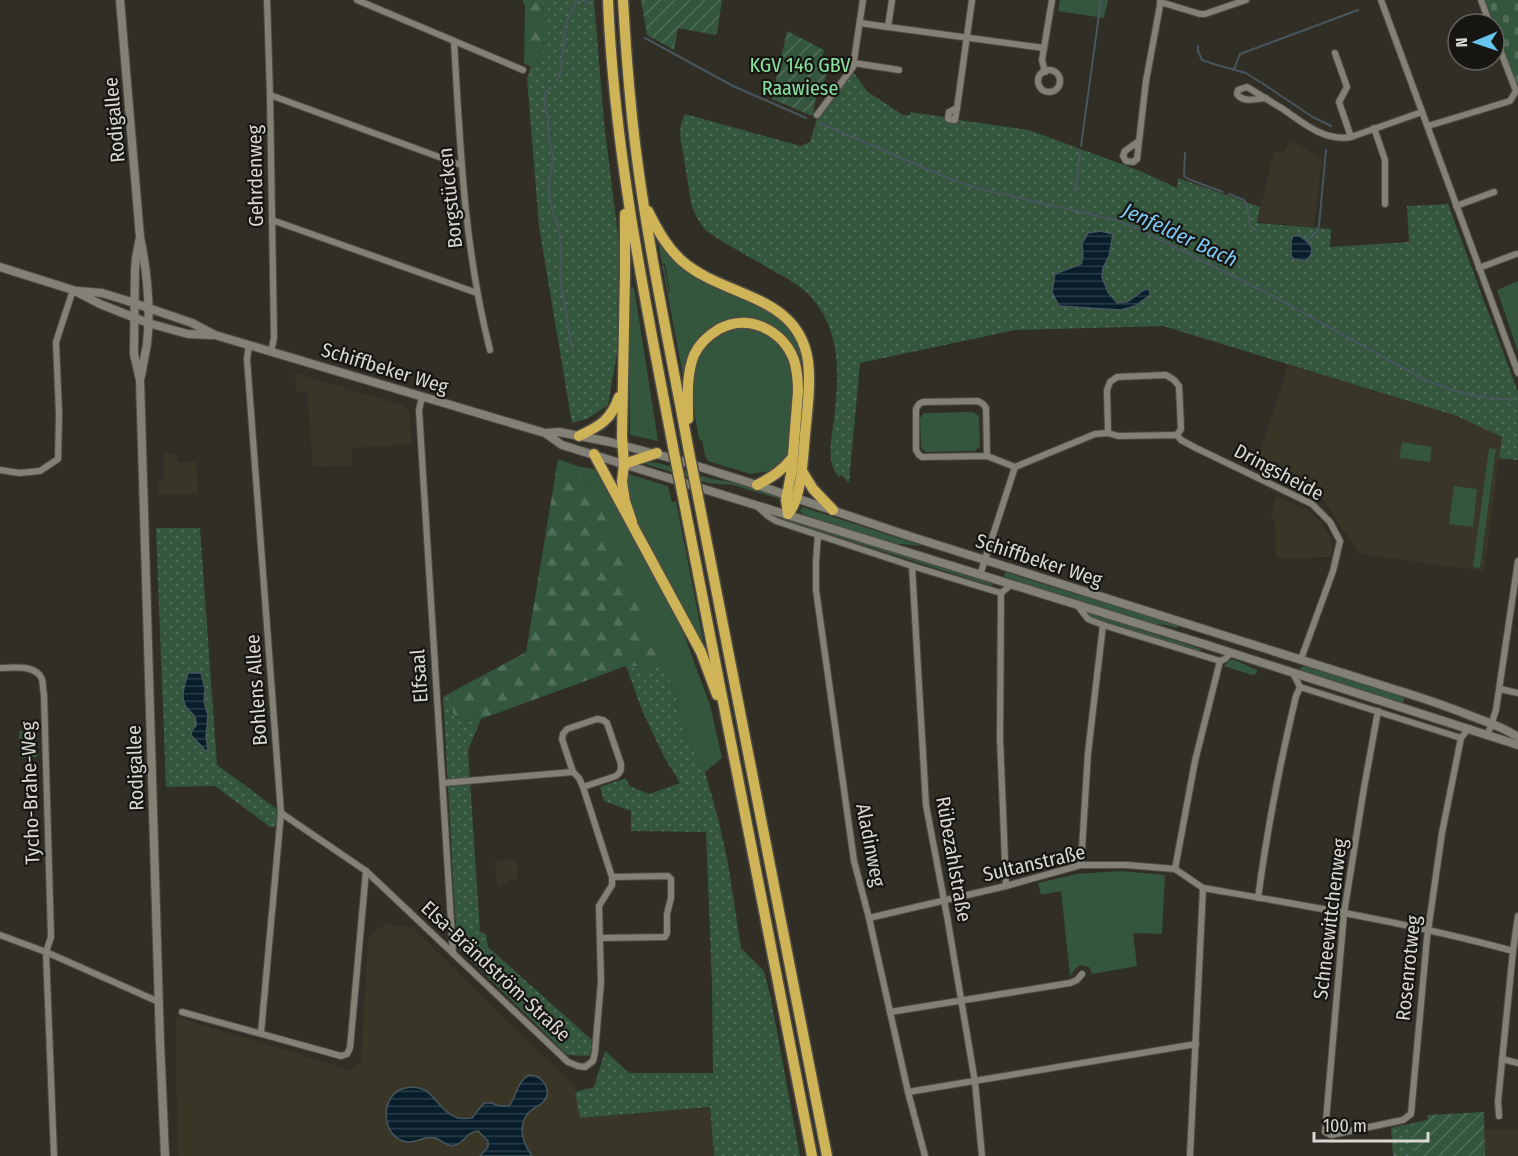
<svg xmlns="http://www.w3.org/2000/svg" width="1518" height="1156" font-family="'Fira Sans Condensed',sans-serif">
	<defs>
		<pattern id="forest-firs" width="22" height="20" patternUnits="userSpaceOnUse" patternTransform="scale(1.5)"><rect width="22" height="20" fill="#34563d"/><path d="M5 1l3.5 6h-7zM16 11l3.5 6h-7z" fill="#516e58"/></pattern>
		<pattern id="cemetery-stones" width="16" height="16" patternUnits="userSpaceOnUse" patternTransform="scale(1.5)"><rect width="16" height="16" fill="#34563d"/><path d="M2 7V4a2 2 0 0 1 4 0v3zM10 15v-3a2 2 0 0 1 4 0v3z" fill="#516e58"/></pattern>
		<pattern id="park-dots" width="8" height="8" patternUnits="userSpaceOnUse" patternTransform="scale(1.5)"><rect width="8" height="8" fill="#34563d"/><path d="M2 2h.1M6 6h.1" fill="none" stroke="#516e58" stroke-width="1.8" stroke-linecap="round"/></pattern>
		<pattern id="garden-furrows" width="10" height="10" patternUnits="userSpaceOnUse" patternTransform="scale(1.5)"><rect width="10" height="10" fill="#34563d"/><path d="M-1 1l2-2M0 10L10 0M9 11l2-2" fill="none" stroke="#516e58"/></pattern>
		<pattern id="water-rules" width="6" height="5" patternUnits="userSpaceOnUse" patternTransform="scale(1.5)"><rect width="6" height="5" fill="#081e2b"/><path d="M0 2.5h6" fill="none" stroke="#2b3e49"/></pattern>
	</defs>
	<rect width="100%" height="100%" fill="#312e26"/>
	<g fill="#393527">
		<polygon points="1290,141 1322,158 1314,227 1257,222 1274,151 1283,153"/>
		<polygon points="1288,365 1457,416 1502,437 1484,571 1359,554 1320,494 1257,463"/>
		<polygon points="295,373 405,406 410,414 412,444 352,448 352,465 313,467 307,392 296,392"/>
		<polygon points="164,453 175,453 176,456 178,457 178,461 176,461 176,462 196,462 198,493 158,495 158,484 164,477"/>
		<polygon points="1276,496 1309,511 1321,522 1330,537 1332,550 1330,557 1276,558 1275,521 1271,515"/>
		<polygon points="517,860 518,879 507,880 507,884 497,886 495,861"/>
		<polygon points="386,924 413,928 575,1087 580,1118 710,1107 714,1156 178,1156 176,1074 176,1017 350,1070 361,1063 368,936"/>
		<polygon points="1518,1129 1518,1156 1485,1156 1484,1130"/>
	</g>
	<g fill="#34563d">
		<polygon points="1060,0 1108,0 1104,18 1058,11"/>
		<polygon points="658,239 663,246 748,300 773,313 786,324 797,339 803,362 804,384 799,461 801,386 776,331 719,325 683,375 662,265 664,265 669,293 670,293 665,264 662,264"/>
		<polygon points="1518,281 1518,352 1497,290"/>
		<polygon points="634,287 658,441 630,435 629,289"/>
		<path d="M745,327C749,328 754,329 758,330C805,346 791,414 789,451L787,457L773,473L770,471L750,474L708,461L705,456L702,440L699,439C690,394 684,334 745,327Z"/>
		<polygon points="974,412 979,417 980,447 974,451 925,452 921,447 920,418 924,413"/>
		<polygon points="1402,442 1432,447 1430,462 1399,458"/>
		<polygon points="1489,448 1496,449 1480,568 1473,567"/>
		<polygon points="646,462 658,463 712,479 733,482 780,497 780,499 733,485 708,483 642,463"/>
		<polygon points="577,466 598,470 682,629 710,705 722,758 705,772 684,734 675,694 653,645 590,483 581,474"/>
		<path d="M628,474L668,486L672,502L676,501L706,655C694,632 681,609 669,585C656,560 619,503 628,474Z"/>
		<polygon points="1454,486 1477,489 1473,527 1449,524"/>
		<polygon points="802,507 920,545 919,546 904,544 895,544 804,515 800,511"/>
		<polygon points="774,515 993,584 992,586 774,517"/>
		<polygon points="1005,572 1180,626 1176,628 1166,625 1149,624 1004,577"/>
		<polygon points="1089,613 1201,649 1199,652 1088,616"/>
		<polygon points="1230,660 1235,660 1257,670 1256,674 1252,675 1224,666"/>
		<polygon points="1305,666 1405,697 1403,703 1297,670"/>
		<polygon points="1120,871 1165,875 1162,934 1133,933 1137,966 1092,974 1089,967 1081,965 1076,968 1070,976 1061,891 1041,895 1038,883 1077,874"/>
	</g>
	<g fill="url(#forest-firs)">
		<polygon points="522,0 543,0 544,18 543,54 531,66 524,64 525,5"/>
		<polygon points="558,459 577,466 581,474 590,483 636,593 653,645 662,664 646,670 636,666 626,666 481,719 464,721 453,714 450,693 526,652"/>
	</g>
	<polygon fill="url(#cemetery-stones)" points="1485,0 1518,0 1518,92"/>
	<g fill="url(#park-dots)" fill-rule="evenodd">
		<polygon points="543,0 594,0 604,122 619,243 617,353 608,405 587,419 572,423 539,227 527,78 531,66 543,54 544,18"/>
		<path d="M853,72L868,92L903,115H910V112L944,117V120L959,123V120L1029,130L1140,171L1177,188L1178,178L1260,207L1257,223L1331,229L1330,247L1409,242L1407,206L1448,204L1518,392V460L1499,458L1502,437L1457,416L1163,326L1015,330L860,363L849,483L841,475L839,477C825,461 832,438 834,419C839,376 842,331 810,296C800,285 786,278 772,270C750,257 726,245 705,230L697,218L692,207L680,135L681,124L685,114L801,146L810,142L817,118ZM1112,234L1109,256L1103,268L1102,277L1108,292L1117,304L1127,302L1144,290L1121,310L1085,307H1069L1055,274L1081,264L1083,258L1082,243ZM1291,241L1310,245L1312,252L1309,258L1291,256Z"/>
		<polygon points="156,528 200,528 217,765 277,809 278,826 270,827 215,786 166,787"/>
		<polygon points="662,664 675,694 684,734 705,772 718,818 728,863 741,948 764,971 771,999 800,1156 714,1156 710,1107 580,1118 575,1092 594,1087 605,1051 629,1073 713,1073 712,982 706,832 631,831 631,811 604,801 600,787 626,778 629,786 649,794 680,783 663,755 642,710 626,666 636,666 646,670"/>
		<polygon points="450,693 453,714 464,721 481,719 468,750 480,932 486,934 488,947 592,1040 590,1056 567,1055 457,947 443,697"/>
		<polygon points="36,730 37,757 20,758 19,731"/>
		<polygon points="1413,1123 1414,1156 1393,1156 1391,1128"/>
	</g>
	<g fill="url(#garden-furrows)">
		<polygon points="641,0 722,0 717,33 715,35 678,28 674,50 647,35"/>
		<path d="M787,31L824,50L822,58L824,60L822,72L826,74C825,85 820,85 817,93C815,100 814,108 813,115H810L772,99Z"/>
		<polygon points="1484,1112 1485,1156 1414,1156 1413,1123 1428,1120 1427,1115"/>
	</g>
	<g fill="url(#water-rules)" stroke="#47565d" stroke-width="1.5">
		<polygon points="1100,231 1113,234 1109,256 1103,268 1102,277 1108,292 1117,303 1127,302 1144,290 1149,289 1150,295 1135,306 1121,310 1059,306 1052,292 1055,274 1081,264 1083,258 1082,243 1088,233"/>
		<path d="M1298,235C1309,241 1319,251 1305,261L1294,259L1291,256V241L1293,236Z"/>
		<path d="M188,673H201L205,689L204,702L208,715L206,736L208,750L206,751L191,735L192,730L196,726C196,714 194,716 187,708C179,698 185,684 188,673Z"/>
		<path d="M529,1075C542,1075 553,1090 544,1101C540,1106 533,1108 529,1112C517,1126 523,1143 532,1156H480L488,1147V1141L478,1131C464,1133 467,1141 456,1145C448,1148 442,1140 435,1138C425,1135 417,1143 408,1142C381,1140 378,1094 405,1088C435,1082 435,1111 458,1118C462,1119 468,1118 472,1118L483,1104L486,1103H491L500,1106H509C517,1096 517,1081 529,1075Z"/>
	</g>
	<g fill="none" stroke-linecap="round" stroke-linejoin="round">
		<g stroke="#47565d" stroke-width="2">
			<polyline points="581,0 588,3"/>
			<polyline points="645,38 733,86 806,118"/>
			<polyline points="1198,46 1198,51 1202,60 1217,65 1246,73 1260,82"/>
			<polyline points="1234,69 1240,54 1358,10"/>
			<polyline points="558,79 561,70 566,23 577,0"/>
			<polyline points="1262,83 1311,116 1331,126"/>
			<polyline points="551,87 545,93 545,105 548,118 548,137 553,157 548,189 553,213 559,230 561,251 560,280 572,349"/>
			<polyline points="819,123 955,181 984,190 1116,220 1141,230 1269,294 1425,380 1452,390 1482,397 1515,400"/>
			<polyline points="1081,146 1101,0"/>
			<polyline points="1185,153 1184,176 1188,179 1223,192"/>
			<polyline points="1075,191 1080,153"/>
			<polyline points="1229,194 1244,200 1247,205 1250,226 1256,230"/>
			<polyline points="1307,241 1317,231 1319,225 1326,150"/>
		</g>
		<defs>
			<g id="minor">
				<polyline points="267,0 270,95 274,338 271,352"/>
				<polyline points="357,0 523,70"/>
				<polyline points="892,0 888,27 1044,48 1052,0"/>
				<polyline points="1381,0 1518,373"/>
				<polyline points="1481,0 1490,24"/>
				<polyline points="1160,2 1200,14 1205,14 1246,0"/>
				<polyline points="860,23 888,27"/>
				<path d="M454,41C460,144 464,249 490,350"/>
				<polyline points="1044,48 1042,60 1045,72"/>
				<polyline points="1335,53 1347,87 1339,102 1351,137"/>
				<polyline points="854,63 899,70"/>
				<circle cx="1049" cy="81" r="11"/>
				<polyline points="270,95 461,165"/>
				<path d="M1266,98C1257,99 1243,103 1237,94L1238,90L1247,87C1259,94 1271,102 1283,109C1303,123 1325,142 1351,137L1422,112"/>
				<polyline points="957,108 949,112 948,119 955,120 957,108 972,0"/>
				<polyline points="817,115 853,67 863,0"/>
				<polyline points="1428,126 1510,101 1516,91 1494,34"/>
				<polyline points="1374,128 1385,160 1385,204"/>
				<polyline points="1139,141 1125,151 1123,156 1126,161 1133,162 1137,159 1146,81 1161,0"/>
				<polyline points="1456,206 1494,192"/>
				<polyline points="272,220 477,293"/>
				<polyline points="1479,268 1516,254"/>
				<polyline points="249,345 247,359 281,813 261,1033"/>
				<polyline points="422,397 419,410 453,953"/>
				<polyline points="1108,433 1107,390 1110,382 1117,377 1166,375 1174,380 1179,386 1181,429 1177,435"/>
				<polyline points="987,456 986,408 983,404 978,401 923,402 919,404 916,409 916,450 919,455 922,457 987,456 1015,467"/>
				<polyline points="0,470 19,473 40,471 58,459 59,414 56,342 73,290"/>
				<polyline points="758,507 768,516 776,521 912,566 1001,593 1012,584"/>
				<polyline points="818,535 816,561 816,590 854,861 869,918 908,1092 925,1156"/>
				<polyline points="912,566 926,805 947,916 975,1082 982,1156"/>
				<polyline points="980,575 1015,467 1095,434 1108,433 1118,436 1177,435 1181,440 1196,448 1312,504 1330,522 1340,541 1333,571 1301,659"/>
				<polyline points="1001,593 1000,738 1006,886"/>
				<polyline points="1077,605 1088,619 1103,625 1220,661 1225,659 1231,653"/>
				<path d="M0,668C13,668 36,664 42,679C43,684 43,690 44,695L51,937L46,952L54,1156"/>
				<polyline points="1293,673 1300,687 1461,738 1469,728"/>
				<polyline points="1500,689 1518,693"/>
				<polyline points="1378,711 1364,788 1344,913 1325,1132 1331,1135 1403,1120 1411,1114 1427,938 1442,833 1461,738"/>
				<polyline points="1488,734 1496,710 1518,561"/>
				<polyline points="443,783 573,772"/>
				<path d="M281,813L366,871L568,1062L578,1066L585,1067L593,1061L595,1052L601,982L599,906L612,885V877L583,787L579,778L573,772L562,739L563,734L567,729L597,719L603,720L607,723L621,764C621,770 621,772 616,776L583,787"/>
				<polyline points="1081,865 1088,753 1103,625"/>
				<polyline points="1175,869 1195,761 1220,661"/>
				<path d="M1258,898C1267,830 1280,763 1296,696L1300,687"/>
				<path d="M869,918L1006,886L1081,865H1127L1175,869L1203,888C1307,906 1411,923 1513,951"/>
				<polyline points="0,935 46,952 159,1002"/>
				<polyline points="600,938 665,937 667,933 667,914 671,898 671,879 668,876 612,877"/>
				<polyline points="182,1012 341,1056 347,1054 350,1048 366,871"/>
				<polyline points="890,1012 1070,983 1077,980 1082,974"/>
				<polyline points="1502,1059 1518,1063"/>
				<polyline points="908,1092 1196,1044"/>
				<polyline points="1499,1116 1498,1101 1513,951 1518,916"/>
				<polyline points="1190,1156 1203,888"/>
			</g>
			<g id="secondary">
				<path d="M120,0L140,237C147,271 151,309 147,344C145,355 143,365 141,376"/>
				<polyline points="140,237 136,258 135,270 134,354 140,380 160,1042 165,1156"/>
				<polyline points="0,267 73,290 100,304 148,323 188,334 212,335"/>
				<polyline points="78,291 102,293 125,300 192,323 215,335 545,433 562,445 1207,645 1518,745"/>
				<path d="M546,433L559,432L610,442L678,460L757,485L909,536L1403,692C1429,700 1454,709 1479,719C1493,724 1506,729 1518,737"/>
			</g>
			<g id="motorway">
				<path d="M608,0C614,151 645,299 673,447"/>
				<path d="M623,0C626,53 630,106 637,159C650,257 671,354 689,452"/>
				<path d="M648,211C657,229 666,246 681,260C723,298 798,293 808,361C811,385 807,411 805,435C803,456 802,498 788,514"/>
				<polyline points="625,214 625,273 622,437 624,464 622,482 625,501 632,522"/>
				<path d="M688,419C688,398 686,375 694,355C699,344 709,335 719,329C748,313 783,330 794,360C797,370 798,381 798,391L792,469L786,500L788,514"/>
				<path d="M579,436C600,426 611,420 619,397"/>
				<polyline points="594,454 701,652 717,695"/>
				<polyline points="624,464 657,453"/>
				<polyline points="802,471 813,489 833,510"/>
				<path d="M757,485C772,477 782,471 792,458"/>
				<polyline points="682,492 812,1156"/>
				<polyline points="698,497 827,1156"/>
			</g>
		</defs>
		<use href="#minor" stroke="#4f4c46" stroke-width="8"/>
		<use href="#secondary" stroke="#4f4c46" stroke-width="10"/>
		<use href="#motorway" stroke="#4f4c46" stroke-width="13"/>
		<use href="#minor" stroke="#838076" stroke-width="6"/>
		<use href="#secondary" stroke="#838076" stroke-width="8"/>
		<use href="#motorway" stroke="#cfb357" stroke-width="10"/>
		<defs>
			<g id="motorway-bridge">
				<polyline points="673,447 682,492"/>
				<polyline points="689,452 698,497"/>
			</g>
		</defs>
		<use href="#motorway-bridge" stroke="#4f4c46" stroke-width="13" stroke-linecap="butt"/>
		<use href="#motorway-bridge" stroke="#cfb357" stroke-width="10"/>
	</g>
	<g text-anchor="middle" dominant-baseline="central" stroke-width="4.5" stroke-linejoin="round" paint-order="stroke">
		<g font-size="20" fill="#8ae1a0" stroke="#171613">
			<text x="800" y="65">KGV 146 GBV<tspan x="800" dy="23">Raawiese</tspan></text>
		</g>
		<g font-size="20" fill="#dad8d3" stroke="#171613">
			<text transform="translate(114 120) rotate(-95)">Rodigallee</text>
			<text transform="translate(255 176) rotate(-91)">Gehrdenweg</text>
			<text transform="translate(450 198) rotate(-96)">Borgstücken</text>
			<text transform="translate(385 368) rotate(17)">Schiffbeker Weg</text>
			<text transform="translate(1279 472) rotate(28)">Dringsheide</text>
			<text transform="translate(1039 560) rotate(18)">Schiffbeker Weg</text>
			<text transform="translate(419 676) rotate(-94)">Elfsaal</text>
			<text transform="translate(256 690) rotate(-94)">Bohlens Allee</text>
			<text transform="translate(135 768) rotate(-92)">Rodigallee</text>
			<text transform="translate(30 793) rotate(-92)">Tycho-Brahe-Weg</text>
			<text transform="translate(871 845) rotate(79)">Aladinweg</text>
			<text transform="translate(954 859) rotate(80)">Rübezahlstraße</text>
			<text transform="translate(1034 863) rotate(-13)">Sultanstraße</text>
			<text transform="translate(1330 919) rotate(-83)">Schneewittchenweg</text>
			<text transform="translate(1408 968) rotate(-84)">Rosenrotweg</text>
			<text transform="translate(496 971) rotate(43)">Elsa-Brändström-Straße</text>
		</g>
		<g font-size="21" font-style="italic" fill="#7ec8f7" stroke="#171613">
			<text transform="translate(1180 235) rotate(25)">Jenfelder Bach</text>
		</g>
	</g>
	<g transform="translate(1476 42) rotate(268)"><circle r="28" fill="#171613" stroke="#656460" stroke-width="1.5"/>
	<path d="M0-4.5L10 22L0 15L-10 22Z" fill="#66c4ef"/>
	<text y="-9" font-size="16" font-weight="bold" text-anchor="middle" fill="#dad8d3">N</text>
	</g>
	<path d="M1314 1132v9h114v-9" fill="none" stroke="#dad8d3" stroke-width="3"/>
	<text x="1323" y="1132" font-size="18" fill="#dad8d3" stroke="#171613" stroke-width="4.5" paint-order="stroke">100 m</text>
</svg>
